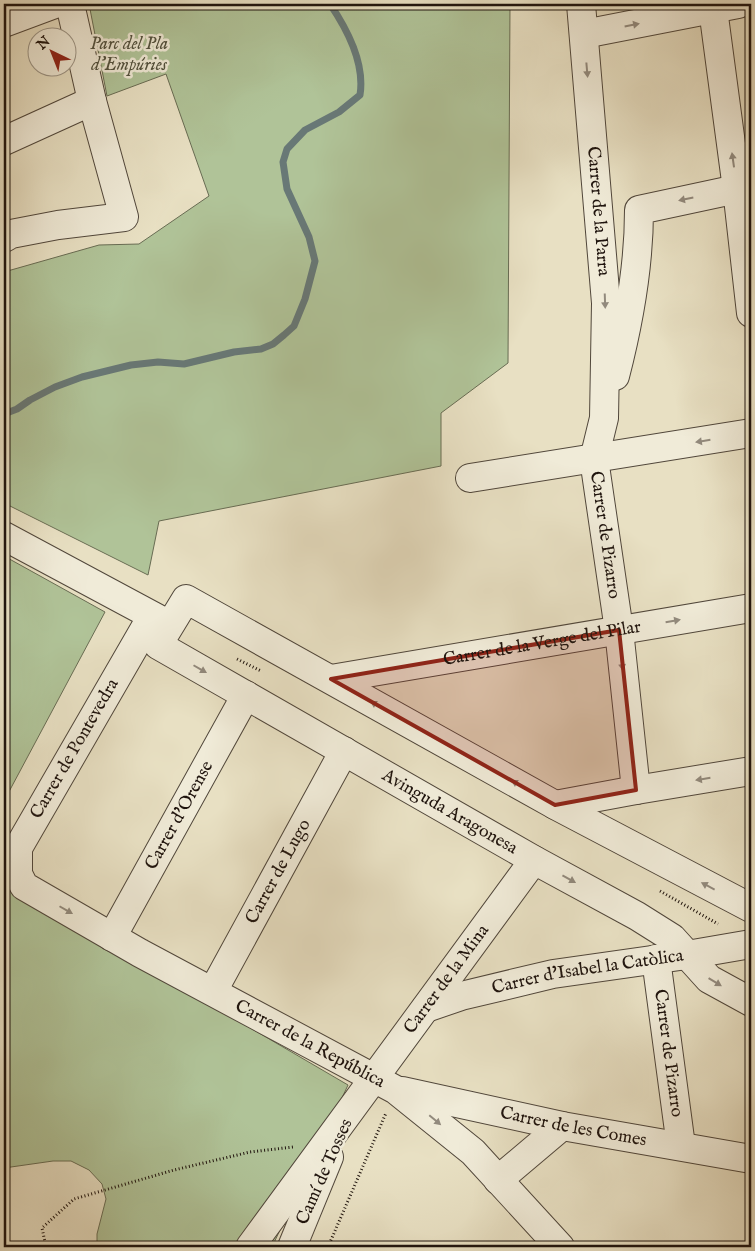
<svg xmlns="http://www.w3.org/2000/svg" width="755" height="1251" font-family="'IM FELL English',serif">
	<rect width="100%" height="100%" fill="#e8e0c3"/>
	<filter id="stains"><feTurbulence type="fractalNoise" baseFrequency=".004" numOctaves="4"/><feColorMatrix values="0 0 0 0 .2 0 0 0 0 .09 0 0 0 0 .02 0 0 0 .5 -.17"/></filter>
	<radialGradient id="worn" r=".72"><stop offset=".6" stop-color="#630" stop-opacity="0"/><stop offset="1" stop-color="#630" stop-opacity=".3"/></radialGradient>
	<g fill="#b0c398" stroke="#686c53">
		<polygon points="89,4 510,4 508,363 441,413 441,466 159,521 148,575 4,503 4,272 99,245 139,244 209,196 166,74 107,96"/>
		<polygon points="4,556 105,612 4,801"/>
		<polygon points="4,884 348,1085 272,1247 97,1247 97,1234 106,1199 102,1184 89,1170 71,1161 53,1161 4,1168"/>
	</g>
	<g fill="none" stroke-linecap="round" stroke-linejoin="round">
		<path stroke="#687876" stroke-width="7" d="M4,414L17,409L30,400L55,387L82,377L131,365L158,362L184,364L234,352L261,349L273,344L284,335L294,326L305,299L315,261L309,237L287,189L283,162L287,149L305,130L339,112L360,95C365,64 347,29 330,4"/>
		<defs>
			<g id="minor">
				<path id="s1" d="M581,4L606,303L604,418L594,459L619,630L636,790"/>
				<polyline points="713,9 737,189 751,313"/>
				<polyline points="4,23 55,4"/>
				<polyline points="584,34 738,4"/>
				<polyline points="4,141 92,101"/>
				<polyline points="4,238 11,234 58,225 124,217 92,101 70,4"/>
				<path d="M615,376C629,322 639,266 639,210L751,186"/>
				<polyline points="470,478 751,433"/>
				<polyline points="4,536 168,624"/>
				<path id="s2" d="M152,616L18,848V874L24,886L140,953L396,1090L473,1152L560,1247"/>
				<path id="s3" d="M331,679L751,608"/>
				<polyline points="555,805 636,790 751,771"/>
				<path id="s4" d="M751,908L555,805L186,599L158,645L534,860L637,916L672,938L709,979L751,1002"/>
				<path id="s5" d="M112,937L246,695"/>
				<path id="s6" d="M656,959L681,1146"/>
				<path id="s7" d="M213,991L344,751"/>
				<path id="s8" d="M426,1008L461,996L553,974L687,955L751,944"/>
				<path id="s9" d="M402,1091L562,1126L751,1159"/>
				<polyline points="498,1180 562,1126"/>
				<path id="s10" d="M250,1247L534,860"/>
				<polyline points="292,1247 329,1157"/>
			</g>
		</defs>
		<use href="#minor" stroke="#51473b" stroke-width="30"/>
		<g stroke="#1f140e" stroke-width="3" stroke-dasharray="1 2.5" stroke-linecap="butt">
			<polyline points="237,659 261,671"/>
			<polyline points="660,891 718,924"/>
			<polyline points="46,1247 42,1228 74,1199 174,1170 250,1152 293,1147"/>
			<polyline points="328,1247 386,1113"/>
		</g>
		<use href="#minor" stroke="#f0ebd8" stroke-width="28"/>
	</g>
	<defs><path id="oneway-solid" d="M-6-.8H1V-3.2L6.5 0L1 3.2V.8H-6Z" transform="scale(1.25)"/></defs>
	<g fill="#928a7d">
		<use href="#oneway-solid" transform="translate(632 25) rotate(-11)"/>
		<use href="#oneway-solid" transform="translate(587 70) rotate(85)"/>
		<use href="#oneway-solid" transform="translate(733 160) rotate(-98)"/>
		<use href="#oneway-solid" transform="translate(686 199) rotate(168)"/>
		<use href="#oneway-solid" transform="translate(605 301) rotate(88)"/>
		<use href="#oneway-solid" transform="translate(703 441) rotate(171)"/>
		<use href="#oneway-solid" transform="translate(673 621) rotate(-10)"/>
		<use href="#oneway-solid" transform="translate(622 663) rotate(84)"/>
		<use href="#oneway-solid" transform="translate(200 669) rotate(30)"/>
		<use href="#oneway-solid" transform="translate(377 705) rotate(-151)"/>
		<use href="#oneway-solid" transform="translate(703 779) rotate(171)"/>
		<use href="#oneway-solid" transform="translate(518 784) rotate(-151)"/>
		<use href="#oneway-solid" transform="translate(569 879) rotate(29)"/>
		<use href="#oneway-solid" transform="translate(708 886) rotate(-152)"/>
		<use href="#oneway-solid" transform="translate(66 910) rotate(30)"/>
		<use href="#oneway-solid" transform="translate(715 982) rotate(31)"/>
		<use href="#oneway-solid" transform="translate(435 1120) rotate(40)"/>
	</g>
	<path fill="#8f2418" fill-opacity="0.2" stroke="#8f2418" stroke-width="4" stroke-linejoin="round" d="M619,630L636,790L555,805L331,679Z"/>
	<g text-anchor="middle" dominant-baseline="central" stroke-width="5" stroke-linejoin="round" paint-order="stroke">
		<g font-size="18" font-style="italic" fill="#52513e" stroke="#f0ebd8">
			<text x="129" y="44">Parc del Pla<tspan x="129" dy="21">d'Empúries</tspan></text>
		</g>
		<g font-size="18" fill="#1f140e" stroke="#f0ebd8">
			<text stroke="none"><textPath href="#s1" startOffset="208">Carrer de la Parra</textPath></text>
			<text stroke="none"><textPath href="#s1" startOffset="534">Carrer de Pizarro</textPath></text>
			<text stroke="none"><textPath href="#s3" startOffset="214">Carrer de la Verge del Pilar</textPath></text>
			<text transform="translate(75 749) rotate(-60)">Carrer de Pontevedra</text>
			<text stroke="none"><textPath href="#s4" startOffset="1034">Avinguda Aragonesa</textPath></text>
			<text stroke="none"><textPath href="#s5" startOffset="139">Carrer d'Orense</textPath></text>
			<text stroke="none"><textPath href="#s7" startOffset="136">Carrer de Lugo</textPath></text>
			<text stroke="none"><textPath href="#s8" startOffset="166">Carrer d'Isabel la Catòlica</textPath></text>
			<text stroke="none"><textPath href="#s10" startOffset="332">Carrer de la Mina</textPath></text>
			<text stroke="none"><textPath href="#s2" startOffset="634">Carrer de la República</textPath></text>
			<text stroke="none"><textPath href="#s6" startOffset="95">Carrer de Pizarro</textPath></text>
			<text stroke="none"><textPath href="#s9" startOffset="175">Carrer de les Comes</textPath></text>
			<text transform="translate(325 1172) rotate(-66)">Camí de Tosses</text>
		</g>
	</g>
	<rect width="755" height="1251" fill="none" stroke="#e8e0c3" stroke-width="20"/>
	<rect x="5" y="5" width="745" height="1241" fill="none" stroke="#1f140e" stroke-width="2.5"/>
	<rect x="10" y="10" width="735" height="1231" fill="none" stroke="#1f140e"/>
	<g transform="translate(52 52) rotate(317)"><circle r="24" fill="#f0ebd8" stroke="#9c9587"/>
	<path d="M0-4L9 19L0 12L-9 19Z" fill="#8f2418"/>
	<text y="-8" font-size="14" font-weight="bold" text-anchor="middle" fill="#1f140e">N</text>
	</g>
	<rect width="100%" height="100%" filter="url(#stains)"/>
	<rect width="100%" height="100%" fill="url(#worn)"/>
</svg>
